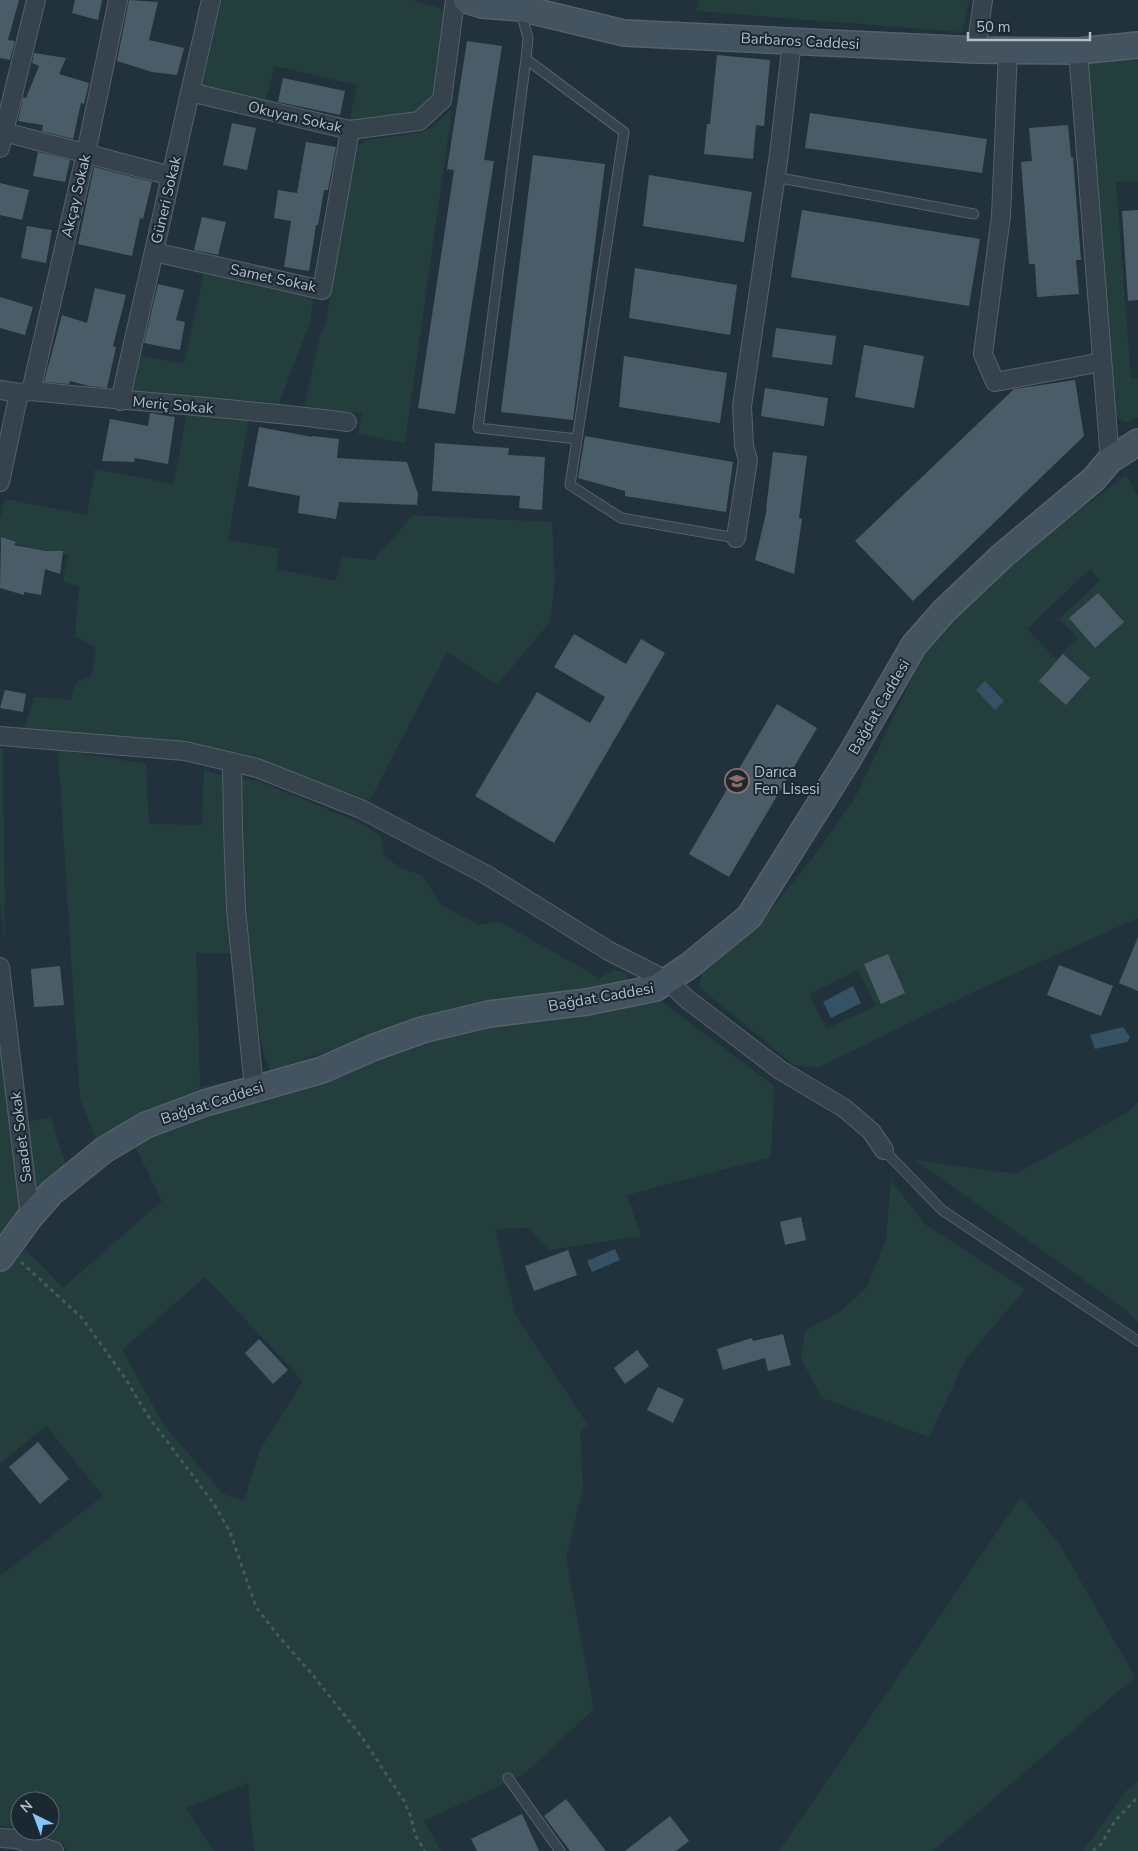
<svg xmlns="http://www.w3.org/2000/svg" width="1138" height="1851" font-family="'Nunito Sans',sans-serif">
	<rect width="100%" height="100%" fill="#22323d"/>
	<g fill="#243e3d" fill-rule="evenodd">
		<polygon points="222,0 412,0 442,9 447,23 435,99 420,113 349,124 357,85 275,66 264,105 201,90"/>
		<polygon points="699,0 969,0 962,32 696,11"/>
		<polygon points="1138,55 1138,181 1116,182 1131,379 1138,378 1138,418 1125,422 1111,414 1084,58"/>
		<polygon points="452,109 405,443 358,434 362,413 304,407 321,333 326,324 351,153 365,140 423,132 432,127"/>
		<polygon points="204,273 314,294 310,323 279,403 131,392 140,356 184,364"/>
		<polygon points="187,412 249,417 228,540 279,549 276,569 336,581 342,557 374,560 413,515 552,522 555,582 550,622 497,685 447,652 370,800 254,760 24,730 34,697 71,700 76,682 91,677 96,648 75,636 79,586 63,582 68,555 0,541 0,519 5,499 87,515 95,469 174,484"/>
		<path d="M1126,475L1138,496V918L969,994L817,1068L794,1065L699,987L702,973L772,908L814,856L855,798L923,655L962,609L1031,548ZM1090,569L1100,581L1059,619L1078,638L1056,659L1027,629ZM858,970L876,1006L826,1029L809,994Z"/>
		<polygon points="0,748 3,748 5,944 0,905"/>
		<polygon points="58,750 146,764 149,824 202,825 204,770 227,776 237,953 196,953 200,1087 229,1081 229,1087 98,1144 80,1099"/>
		<polygon points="237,778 261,782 361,823 381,836 384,855 400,868 422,875 441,905 479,925 499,921 599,978 615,970 627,974 627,980 597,991 408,1022 271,1072 261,1046 246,929"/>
		<path d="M655,996L774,1086L771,1157L627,1195L641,1236L549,1250L528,1228L495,1229L515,1314L587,1424L580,1432L583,1489L566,1558L594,1709L523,1775L424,1821L441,1851H254L248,1783L186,1808L214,1851H68L64,1845L33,1831H50V1801H20V1827L0,1826V1576L103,1496L46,1426L0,1464V1273L7,1263L23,1247L63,1288L162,1201L134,1144L191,1118L444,1030ZM205,1277L303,1381L260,1450L244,1500L223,1494L163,1424L122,1350Z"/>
		<polygon points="0,1040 21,1211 0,1239"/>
		<polygon points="1138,1102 1138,1323 1125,1309 915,1160 1015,1174 1128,1112"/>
		<polygon points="51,1117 66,1167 39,1188 31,1184 25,1122"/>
		<polygon points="891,1181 926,1225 1025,1289 966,1359 929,1437 822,1398 801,1359 805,1331 841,1311 867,1287 886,1240"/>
		<polygon points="1021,1497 1060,1545 1135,1677 933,1851 779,1851"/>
		<polygon points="1138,1781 1138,1851 1083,1851 1127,1790"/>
	</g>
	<g fill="#355165">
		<polygon points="985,681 1004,701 995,710 976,690"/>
		<polygon points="853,986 861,1003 831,1018 823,1002"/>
		<polygon points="1123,1027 1130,1037 1127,1042 1095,1049 1090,1035"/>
		<polygon points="615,1249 620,1260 592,1272 587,1261"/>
	</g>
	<g fill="#4b5c69">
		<polygon points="0,0 19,0 8,40 15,41 10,60 0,58"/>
		<polygon points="75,0 102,0 98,20 72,13"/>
		<polygon points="129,0 158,2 149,40 184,48 177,75 152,72 117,61"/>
		<polygon points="467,41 502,46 484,160 494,161 455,414 418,408 454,170 447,169"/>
		<polygon points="34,53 66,58 59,74 89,83 84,104 81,103 73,139 42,131 43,125 18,121 23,97 26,98 39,66 32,63"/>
		<polygon points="717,55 770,60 764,126 756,125 753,159 704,154 707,124 710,124"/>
		<polygon points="283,78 345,91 340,115 278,102"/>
		<polygon points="810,113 987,139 982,173 805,148"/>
		<polygon points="232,123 256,128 247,170 223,165"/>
		<polygon points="1068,125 1071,157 1073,157 1081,260 1076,260 1079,294 1037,297 1035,264 1029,264 1021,162 1032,161 1029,128"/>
		<polygon points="306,142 336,147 328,190 324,190 318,225 316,225 309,271 284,267 291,221 274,218 278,190 297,193"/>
		<polygon points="38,152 70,160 65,182 33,176"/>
		<polygon points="533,155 605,164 573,420 501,412"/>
		<polygon points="94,167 152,182 143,219 140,218 132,256 78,244"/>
		<polygon points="649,175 752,192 744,242 643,226"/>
		<polygon points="0,183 29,190 22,220 0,215"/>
		<polygon points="802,210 980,239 969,306 791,277"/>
		<polygon points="1138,210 1138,300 1128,301 1122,211"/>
		<polygon points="202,217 226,222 218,255 194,250"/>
		<polygon points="27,226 52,230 46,263 21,258"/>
		<polygon points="635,268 737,285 730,335 629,318"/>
		<polygon points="158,284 184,290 176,320 185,322 180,350 144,343"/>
		<polygon points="95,288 126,295 113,346 116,347 107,388 89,386 70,381 69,384 44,382 62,315 87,323"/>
		<polygon points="0,297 33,307 25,335 0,328"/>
		<polygon points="776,328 836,336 832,365 772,357"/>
		<polygon points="864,345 924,356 914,408 855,397"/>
		<polygon points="624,356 727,373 720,423 619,407"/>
		<polygon points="1075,380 1084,436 913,601 855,541 1014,389"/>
		<polygon points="765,388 828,398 824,426 761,416"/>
		<polygon points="150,413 175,417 168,464 135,458 134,462 102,461 110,419 148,426"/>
		<polygon points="259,427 312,437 312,436 339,439 337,458 407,462 418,494 417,505 339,502 336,519 298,513 300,496 248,486"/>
		<polygon points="585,436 733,462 726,512 625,496 625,491 578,478"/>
		<polygon points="435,443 509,448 508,455 545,457 542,510 519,508 520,496 432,491"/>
		<polygon points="773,452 807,456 799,518 802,519 794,574 755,560 767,509 766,509"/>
		<polygon points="1,537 16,542 14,545 46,551 63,551 60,574 45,569 41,595 24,592 24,595 0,588"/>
		<polygon points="1098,593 1124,622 1095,648 1069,618"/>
		<polygon points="574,634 626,664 641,639 665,653 554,843 475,796 537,692 590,723 605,697 554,667"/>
		<polygon points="1063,654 1090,678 1066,705 1039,681"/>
		<polygon points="5,690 26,694 23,712 0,708"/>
		<polygon points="777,704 817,728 729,877 689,854"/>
		<polygon points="1138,937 1138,991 1119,983"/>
		<polygon points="888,954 905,993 881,1004 864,964"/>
		<polygon points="1059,965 1113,986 1101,1016 1047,995"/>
		<polygon points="60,966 64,1005 34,1007 31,969"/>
		<polygon points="801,1217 806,1240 785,1245 780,1222"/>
		<polygon points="568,1250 577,1275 534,1291 525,1266"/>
		<polygon points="783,1334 791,1365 768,1371 765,1358 723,1370 717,1349 752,1338 753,1341"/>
		<polygon points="259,1339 288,1370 273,1384 245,1353"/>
		<polygon points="637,1350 649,1366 625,1384 614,1368"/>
		<polygon points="658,1387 684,1399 673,1423 647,1410"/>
		<polygon points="38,1442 69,1479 40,1504 9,1467"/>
		<polygon points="566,1799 606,1851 570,1851 544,1816"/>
		<polygon points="522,1814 539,1851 477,1851 471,1839"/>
		<polygon points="670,1816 689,1841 676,1851 625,1851"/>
	</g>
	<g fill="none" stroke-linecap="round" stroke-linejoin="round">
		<defs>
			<g id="lane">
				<polyline points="521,12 528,38 526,59 478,428 577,439"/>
				<polyline points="526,59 624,132 570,485 621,518 736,538"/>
				<polyline points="775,177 974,214"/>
				<polyline points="884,1150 942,1210 1138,1341"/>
				<polyline points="508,1778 560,1851"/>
			</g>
			<g id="street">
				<polyline points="976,50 983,0"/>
				<polyline points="1008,50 1001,216 983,354 995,382 1102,362"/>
				<polyline points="1078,51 1110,460"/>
				<polyline points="190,92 350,130 419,121 442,100 455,0"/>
				<polyline points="4,132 171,176"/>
				<polyline points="0,148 36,0"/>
				<polyline points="154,252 322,290 350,130"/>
				<path d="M0,390L19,393L31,391C136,402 242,408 347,422"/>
				<polyline points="31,391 86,153 118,0"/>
				<polyline points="120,401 211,0"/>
				<polyline points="0,482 19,393"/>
				<polyline points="736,538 748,460 744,446 742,406 779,154 792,41"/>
				<polyline points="0,736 185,751 257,768 361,809 485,874 609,951 668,981 687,999 780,1070 844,1108 871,1131 884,1150"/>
				<polyline points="232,762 233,829 236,909 254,1088"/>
				<polyline points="0,967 30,1217"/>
				<polyline points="0,1838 16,1839 54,1851"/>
			</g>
			<g id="secondary">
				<polyline points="466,0 482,5 520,8 624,33 976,50 1078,51 1138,45"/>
				<polyline points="0,1258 30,1217 51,1193 104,1150 146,1125 205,1103 322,1070 372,1048 422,1030 489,1014 587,1002 656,988 690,965 749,917 850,756 914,645 944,611 1002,556 1094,479 1110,460 1138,442"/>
			</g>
		</defs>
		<use href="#lane" stroke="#54616b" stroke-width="11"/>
		<use href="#street" stroke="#54616b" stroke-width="20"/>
		<use href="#secondary" stroke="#54616b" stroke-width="28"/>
		<g stroke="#425a59" stroke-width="3" stroke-dasharray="4 4" stroke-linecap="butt">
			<polyline points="21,1262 82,1318 125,1378 148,1416 214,1504 230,1532 256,1607 276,1633 312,1674 361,1736 404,1801 411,1817 415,1835 425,1851"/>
			<polyline points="1093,1851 1101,1844 1115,1821 1138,1797"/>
		</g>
		<use href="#lane" stroke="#36434d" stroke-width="9"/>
		<use href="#street" stroke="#36434d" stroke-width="18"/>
		<use href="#secondary" stroke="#445360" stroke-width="25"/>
	</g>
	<defs>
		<symbol id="school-ring" viewBox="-11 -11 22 22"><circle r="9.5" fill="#1b2832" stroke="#8d6e63" stroke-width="1.5"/><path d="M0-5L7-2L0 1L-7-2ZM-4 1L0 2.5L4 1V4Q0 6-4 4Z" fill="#8d6e63"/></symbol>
	</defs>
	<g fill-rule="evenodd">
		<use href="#school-ring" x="723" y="767" width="28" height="28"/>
	</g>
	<g text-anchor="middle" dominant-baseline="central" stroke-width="4" stroke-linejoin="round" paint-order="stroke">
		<g font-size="15" fill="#b2bec9" stroke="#1b2832">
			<text transform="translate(800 41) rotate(3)">Barbaros Caddesi</text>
			<text transform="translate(295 117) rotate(13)">Okuyan Sokak</text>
			<text transform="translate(76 196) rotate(-77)">Akçay Sokak</text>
			<text transform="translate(166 200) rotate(-77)">Güneri Sokak</text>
			<text transform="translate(273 278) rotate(12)">Samet Sokak</text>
			<text transform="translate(173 405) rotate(5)">Meriç Sokak</text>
			<text transform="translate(879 707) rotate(-60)">Bağdat Caddesi</text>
			<text transform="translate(601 997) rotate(-10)">Bağdat Caddesi</text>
			<text transform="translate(212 1103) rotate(-18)">Bağdat Caddesi</text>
			<text transform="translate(21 1137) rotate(-97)">Saadet Sokak</text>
		</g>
		<g font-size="15" fill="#b2bec9" stroke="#1b2832" text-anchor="start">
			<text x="754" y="772">Darıca<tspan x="754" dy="17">Fen Lisesi</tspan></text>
		</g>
	</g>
	<g transform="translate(35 1816) rotate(318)"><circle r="24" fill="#1b2832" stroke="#57646e"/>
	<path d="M0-4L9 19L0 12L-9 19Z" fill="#84c5fb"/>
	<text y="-8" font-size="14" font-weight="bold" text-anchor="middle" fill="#b2bec9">N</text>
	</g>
	<path d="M968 32v8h122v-8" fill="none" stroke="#b2bec9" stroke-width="2.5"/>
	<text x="976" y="32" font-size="15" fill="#b2bec9" stroke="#1b2832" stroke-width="4" paint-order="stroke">50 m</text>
</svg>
